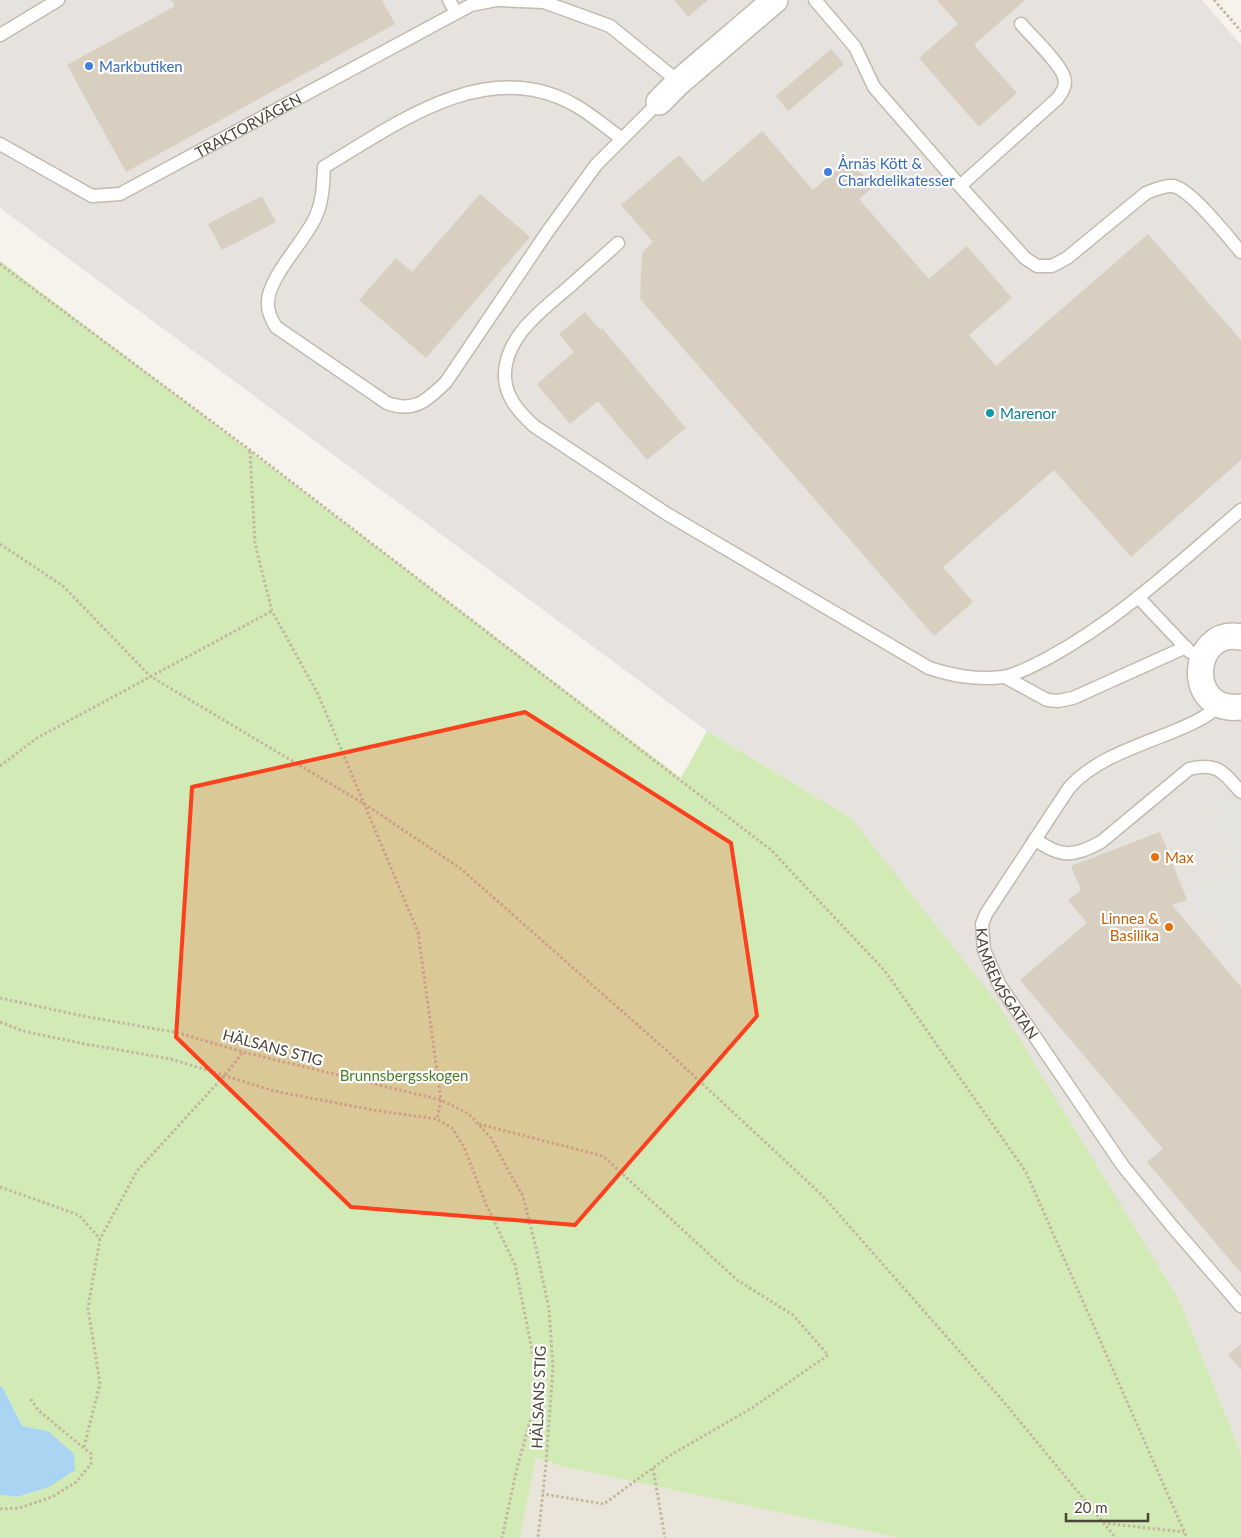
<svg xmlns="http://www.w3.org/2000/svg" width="1241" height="1538" font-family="Lato,sans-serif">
	<rect width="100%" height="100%" fill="#f6f3ec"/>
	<polygon fill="#eae5da" points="536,1457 560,1466 900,1538 520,1538"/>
	<polygon fill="#e6e2dd" points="0,0 1202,0 1241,45 1241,1453 1179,1300 851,818 707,731 0,208"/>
	<polygon fill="#d2eab5" points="0,261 681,778 707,731 851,818 998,1004 1179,1300 1241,1453 1241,1538 900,1538 560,1466 536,1457 520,1538 0,1538 0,1495 17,1497 49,1487 49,1431 22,1426 3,1388 0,1386"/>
	<polygon fill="#e5e3e0" points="1223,784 1238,801 1241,799 1241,967 1185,902 1223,866 1215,857 1231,843 1198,805"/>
	<polygon fill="#a9d4f2" points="0,1386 3,1388 22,1426 48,1431 74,1454 75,1470 49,1487 17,1497 0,1495"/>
	<g fill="#d8cfc1">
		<polygon points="171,0 382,0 395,24 126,172 67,65 175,6"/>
		<polygon points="674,0 708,0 688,17"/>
		<polygon points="937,0 1025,0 974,45 1017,93 979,127 919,58 958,24"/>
		<polygon points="831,49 844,64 788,111 776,96"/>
		<polygon points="762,131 813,190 849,159 874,187 859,199 929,279 967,246 1012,298 969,335 996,366 1148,234 1241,340 1241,460 1131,557 1054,470 943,567 973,602 934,636 640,299 642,253 653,242 621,205 679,155 703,182"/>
		<polygon points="480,194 530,237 426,358 359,300 396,258 412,272"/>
		<polygon points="262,196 276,222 222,250 208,224"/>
		<polygon points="585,312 600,330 602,328 686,428 647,460 598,401 570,424 537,384 574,352 559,334"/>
		<polygon points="1160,832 1187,900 1172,905 1241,987 1241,1273 1147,1162 1163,1149 1020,980 1087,923 1068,900 1081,890 1071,866"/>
		<polygon points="1241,1344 1241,1370 1228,1355"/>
	</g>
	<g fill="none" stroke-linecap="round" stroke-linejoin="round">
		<defs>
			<g id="lane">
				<polyline points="449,0 456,13"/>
				<polyline points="499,0 544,2 610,26 679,82"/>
				<path d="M815,0L855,47L874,87L960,186L1025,258L1037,266H1052L1067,258L1146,193C1154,190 1164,185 1173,186C1191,189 1228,237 1241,252"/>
				<polyline points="0,35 58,0"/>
				<path d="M621,138C605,127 589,112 571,103C485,57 396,124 324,167C323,184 323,200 316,216C306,240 268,277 268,302C267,311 271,319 276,327L387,403C415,413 426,401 446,382L548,231L596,165L659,102"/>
				<path id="s1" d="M0,144L92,196L120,194L471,5L496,0"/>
				<path d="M960,186L1057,99C1062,92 1067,86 1064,77C1060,63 1031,36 1021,24"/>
				<path d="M618,243C602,258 585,272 569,287C542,310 503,338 505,378C506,398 520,413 534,426L667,514L929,668C954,676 976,680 1003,677C1019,674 1034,665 1048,658C1120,619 1180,562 1241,510"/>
				<polyline points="1138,597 1190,652"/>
				<polyline points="1005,677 1047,700 1058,701 1073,698 1186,647"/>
				<path id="s2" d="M1220,705C1207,717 1193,723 1177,730C1141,745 1095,758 1069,788L986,914L982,924L984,950L999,984L1123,1166L1172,1226L1241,1306"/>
				<path d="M1035,839C1060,858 1074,857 1101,842L1189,769C1218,762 1223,772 1241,792"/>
			</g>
			<g id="street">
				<polyline points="659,102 679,82 775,0"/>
				<path d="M1241,637C1190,627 1184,714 1241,707"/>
			</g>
		</defs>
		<use href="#lane" stroke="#c2bbae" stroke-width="15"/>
		<use href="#street" stroke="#c2bbae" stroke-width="28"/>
		<g stroke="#c4b79f" stroke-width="3" stroke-dasharray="2.5 2.5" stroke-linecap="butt">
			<polyline points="1214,0 1241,31"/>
			<polyline points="0,264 250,450 771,850 885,971 1026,1172 1187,1538"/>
			<polyline points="250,451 255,544 272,611 318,694 418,932 441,1100 437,1119"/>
			<polyline points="0,544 63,586 150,676 366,805 460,868 666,1050 822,1195 1003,1401 1116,1538"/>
			<polyline points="0,766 37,738 272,611"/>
			<polyline points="0,998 83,1016 179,1033 243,1052 441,1100 469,1114 491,1138 508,1170 523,1196 536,1248 549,1309 553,1367 546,1464 538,1538"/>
			<polyline points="0,1022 23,1031 80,1043 171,1059 274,1091 373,1110 437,1119 452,1128 464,1147 486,1204 515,1265 535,1365 537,1396 517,1468 502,1538"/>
			<polyline points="479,1124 603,1156 737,1280 793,1315 828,1355 752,1408 669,1456 604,1504 543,1494"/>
			<polyline points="0,1187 79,1215 100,1239"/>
			<polyline points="84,1447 100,1384 88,1308 100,1239 137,1171 225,1075 243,1052"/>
			<polyline points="653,1468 665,1538"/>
			<polyline points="0,1509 19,1508 52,1497 76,1482 91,1464 91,1454 38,1410 30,1398"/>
			<polyline points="1103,1523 1184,1532"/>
		</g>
		<use href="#lane" stroke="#fff" stroke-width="12"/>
		<use href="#street" stroke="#fff" stroke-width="25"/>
	</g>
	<path fill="#fc3f1d" fill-opacity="0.2" stroke="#fc3f1d" stroke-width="4" stroke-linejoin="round" d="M525,712L731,843L757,1016L575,1225L351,1207L176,1037L192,787Z"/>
	<g fill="#3f7fe0" stroke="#fff" stroke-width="2">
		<circle cx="89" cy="66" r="5"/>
		<circle cx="828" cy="172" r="5"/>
	</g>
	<circle fill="#0f9aa8" stroke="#fff" stroke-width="2" cx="990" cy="413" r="5"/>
	<g fill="#e8710a" stroke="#fff" stroke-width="2">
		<circle cx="1155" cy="857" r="5"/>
		<circle cx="1169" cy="927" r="5"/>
	</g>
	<g text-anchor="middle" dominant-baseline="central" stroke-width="4.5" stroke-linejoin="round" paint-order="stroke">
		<g font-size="15" fill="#366cbe" stroke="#fff" text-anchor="start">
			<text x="99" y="66">Markbutiken</text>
			<text x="838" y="163">Årnäs Kött &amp;<tspan x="838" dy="17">Charkdelikatesser</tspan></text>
		</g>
		<g font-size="15" fill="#4b4439" stroke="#fff">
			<text stroke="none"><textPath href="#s1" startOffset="279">TRAKTORVÄGEN</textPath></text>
			<text stroke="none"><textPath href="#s2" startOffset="401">KAMREMSGATAN</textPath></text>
			<text transform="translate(273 1047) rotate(15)">HÄLSANS STIG</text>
			<text transform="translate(538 1397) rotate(-88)">HÄLSANS STIG</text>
		</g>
		<g font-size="15" fill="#0d838f" stroke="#fff" text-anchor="start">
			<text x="1000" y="413">Marenor</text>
		</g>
		<g font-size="15" fill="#c56008" stroke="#fff" text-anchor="start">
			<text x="1165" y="857">Max</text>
			<text x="1159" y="918" text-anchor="end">Linnea &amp;<tspan x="1159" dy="17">Basilika</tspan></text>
		</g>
		<g font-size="15" fill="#4a7f2a" stroke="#fff">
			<text x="404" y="1075">Brunnsbergsskogen</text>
		</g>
	</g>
	<path d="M1066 1513v8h82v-8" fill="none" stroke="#4b4439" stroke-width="2.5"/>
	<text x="1074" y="1513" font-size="15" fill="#4b4439" stroke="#ffffff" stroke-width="4" paint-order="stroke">20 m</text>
</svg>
